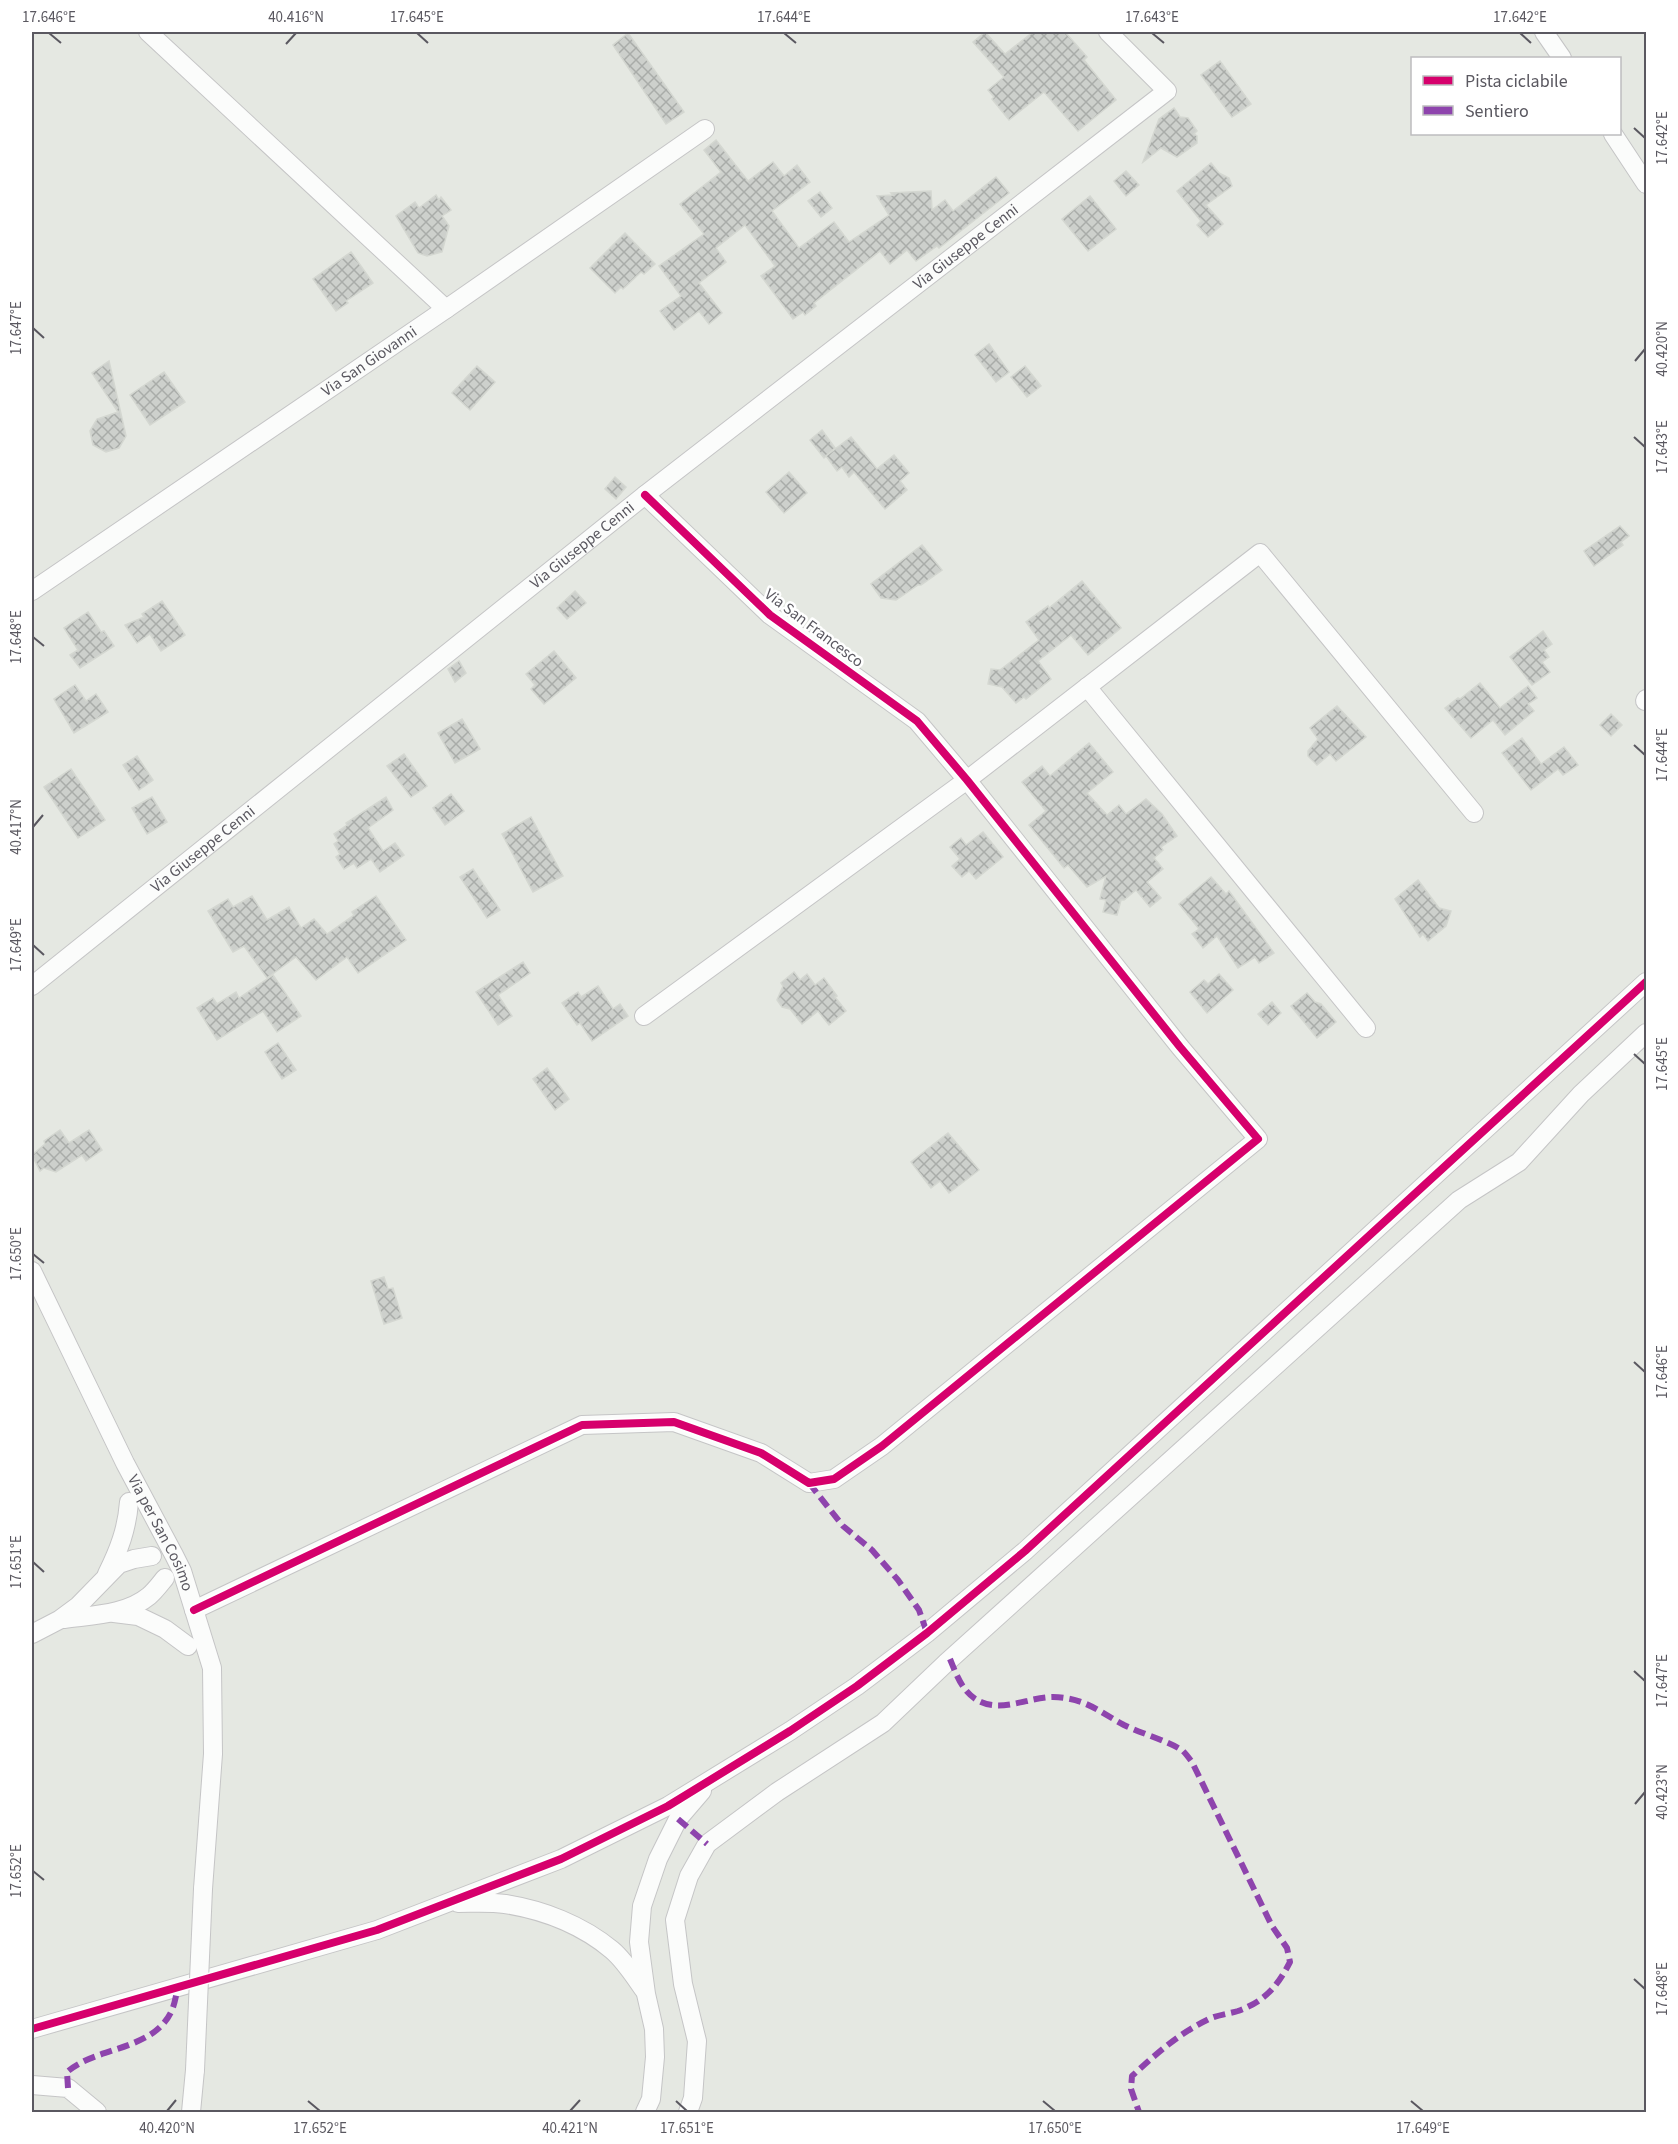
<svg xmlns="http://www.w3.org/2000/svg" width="1678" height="2144" font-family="'Source Sans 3',sans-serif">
	<defs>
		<pattern id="building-cross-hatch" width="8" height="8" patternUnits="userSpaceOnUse" patternTransform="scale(1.5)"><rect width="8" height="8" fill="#cdd0cc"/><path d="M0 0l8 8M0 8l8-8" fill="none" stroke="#a9aca9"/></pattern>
	</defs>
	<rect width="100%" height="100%" fill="#e5e8e2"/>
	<g fill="url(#building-cross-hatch)" stroke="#d4d7d1" stroke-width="1.5">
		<polygon points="985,32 1005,54 1033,32 1065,32 1087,57 1084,60 1116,100 1078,131 1044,92 1009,120 992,99 994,97 988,90 1004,77 973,42"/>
		<polygon points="628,33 684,112 666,124 613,45"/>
		<polygon points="1220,61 1251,104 1232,117 1201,75"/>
		<polygon points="1174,108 1180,117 1188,118 1197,131 1194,134 1197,136 1197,143 1177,157 1161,148 1143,162 1159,119"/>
		<polygon points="716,140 748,181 773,162 784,176 797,165 810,182 772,211 799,248 834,222 849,242 889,215 877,196 893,195 891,193 931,191 932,210 945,200 953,211 996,177 1009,193 939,248 937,246 916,261 907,250 890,264 880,251 814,303 816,306 805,315 803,312 793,319 761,276 775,266 745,225 716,248 726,262 699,283 722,313 709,324 699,311 674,330 660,311 681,296 659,266 704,234 680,204 721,172 704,150"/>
		<polygon points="1211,163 1219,173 1229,178 1232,186 1206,205 1223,224 1208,237 1197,225 1201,221 1177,191"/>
		<polygon points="1126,171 1139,185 1126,196 1114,181"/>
		<polygon points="820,192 832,208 821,217 808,201"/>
		<polygon points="436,195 439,200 441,197 451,210 442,216 449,226 442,252 427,256 418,253 396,216 415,202 419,208"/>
		<polygon points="1090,196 1116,229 1088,251 1062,219"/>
		<polygon points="625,233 655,264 644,274 641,272 623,289 621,287 615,293 590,268"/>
		<polygon points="351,252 373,283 346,301 348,303 336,311 313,279"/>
		<polygon points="989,344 1009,372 996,382 975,355"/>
		<polygon points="109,361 126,436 119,448 106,452 93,445 90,431 97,419 118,412 92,373"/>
		<polygon points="477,366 495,382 470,410 452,393"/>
		<polygon points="1025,366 1041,386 1027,397 1011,377"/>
		<polygon points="164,372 185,402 150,425 130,395"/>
		<polygon points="822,430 835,448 824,458 810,440"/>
		<polygon points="851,437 877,469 894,455 909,473 900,481 907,490 885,509 854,472 849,477 842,467 837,471 826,456"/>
		<polygon points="789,472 807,493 784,513 766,492"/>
		<polygon points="615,477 626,487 616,499 605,489"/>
		<polygon points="1620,526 1629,536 1621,542 1623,545 1594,566 1584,551"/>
		<polygon points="922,545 942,570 921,585 918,585 896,600 881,598 871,584"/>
		<polygon points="1082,581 1121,628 1088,655 1071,635 1038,661 1051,679 1026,699 1024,697 1016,703 1002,687 988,684 991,669 1000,670 1039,640 1026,622 1048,606 1049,608"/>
		<polygon points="575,591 586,603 567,619 557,608"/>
		<polygon points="162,601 185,635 161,651 150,634 137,643 125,625 144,617 142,614"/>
		<polygon points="88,612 101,632 104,631 114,646 80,668 70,655 78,650 64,628"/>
		<polygon points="1543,631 1552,644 1544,650 1549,657 1542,662 1550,672 1532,685 1510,657"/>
		<polygon points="554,651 576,678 544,704 531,689 535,685 526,674"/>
		<polygon points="459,661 466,673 455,682 448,669"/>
		<polygon points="1480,683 1500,708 1528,686 1537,698 1528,704 1534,711 1505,735 1493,720 1471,738 1445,708 1458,698 1460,699"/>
		<polygon points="75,685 86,701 96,694 108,712 74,733 54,699"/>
		<polygon points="1337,706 1366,737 1336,761 1330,754 1317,765 1308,756 1308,751 1318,739 1310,728"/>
		<polygon points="1611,714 1622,725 1611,736 1600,725"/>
		<polygon points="462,719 480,749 455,763 438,733"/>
		<polygon points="1522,738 1541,764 1564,747 1578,765 1563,775 1558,769 1531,790 1502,753"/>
		<polygon points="1089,743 1113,772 1087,793 1107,815 1119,805 1126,814 1146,799 1162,814 1177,836 1161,847 1163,850 1154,858 1163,869 1147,882 1161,898 1150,907 1136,890 1124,900 1121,900 1117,915 1103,912 1106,900 1100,899 1106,876 1087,887 1068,865 1064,868 1029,825 1046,811 1022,782 1042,766 1050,776"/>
		<polygon points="404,754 427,786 411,797 387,766"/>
		<polygon points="137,756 153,780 139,790 123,765"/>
		<polygon points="71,769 105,820 78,838 44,787"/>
		<polygon points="451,794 464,811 445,825 433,808"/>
		<polygon points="152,797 167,822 147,834 132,808"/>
		<polygon points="386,797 393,810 368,828 383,851 395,843 404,855 380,872 371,859 357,868 354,863 344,869 336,857 340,854 334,844 338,841 334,834 347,825 346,823"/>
		<polygon points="531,817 563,876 533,892 502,834"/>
		<polygon points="983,832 1003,857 976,879 969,871 962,877 952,866 960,859 950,847 961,838 966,845"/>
		<polygon points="473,869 500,910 487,918 460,877"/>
		<polygon points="1211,877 1226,894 1229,891 1274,953 1259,963 1255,957 1238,968 1217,936 1203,948 1192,934 1199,929 1179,904"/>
		<polygon points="1418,880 1439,908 1451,911 1446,926 1428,941 1423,934 1420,937 1395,899"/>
		<polygon points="252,896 267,920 289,907 301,928 314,919 327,934 354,915 352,912 376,896 406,940 358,973 347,957 316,980 296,957 267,978 244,946 233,952 208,911 228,899 233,907"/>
		<polygon points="523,962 530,973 498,995 512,1016 498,1025 476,992"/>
		<polygon points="794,972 800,980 807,974 815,985 824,978 837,996 835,997 846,1011 829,1025 818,1011 802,1024 790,1009 782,1007 777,1000 783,986 781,983"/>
		<polygon points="1219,974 1233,990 1207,1013 1190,992 1204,980 1208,984"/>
		<polygon points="273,975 301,1016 277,1032 263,1011 217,1040 197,1008 213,998 217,1004 236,992 239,998"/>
		<polygon points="598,986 613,1009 620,1004 628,1016 592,1041 580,1023 577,1025 562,1003 578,992 581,997"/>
		<polygon points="1307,993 1315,1002 1321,1004 1336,1022 1317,1038 1291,1006"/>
		<polygon points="1272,1002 1281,1013 1268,1025 1258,1014"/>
		<polygon points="278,1043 296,1070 282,1079 265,1052"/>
		<polygon points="547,1068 569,1099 555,1110 533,1079"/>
		<polygon points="60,1130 69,1143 89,1130 102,1150 86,1161 82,1155 56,1172 44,1168 40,1171 32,1155 45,1144 44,1141"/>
		<polygon points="948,1133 979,1170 949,1193 940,1181 931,1188 911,1162"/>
		<polygon points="384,1277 388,1289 393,1288 402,1318 384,1324 371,1281"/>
	</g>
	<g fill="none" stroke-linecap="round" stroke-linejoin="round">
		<defs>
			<g id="minor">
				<polyline points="148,32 446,309"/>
				<polyline points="1544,32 1562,58"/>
				<polyline points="1613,134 1646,184"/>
				<path id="s1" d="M32,591L446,309L705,129"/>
				<polyline points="1087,687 1366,1028"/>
				<polyline points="1645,701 1646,699"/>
				<path id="s2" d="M32,986L645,495L1167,91L1108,32"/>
				<polyline points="644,1016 967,780 1260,553 1474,813"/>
				<path id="s3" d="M32,1271L125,1463L174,1555L182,1571L212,1668L213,1754L203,1889"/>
				<path d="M107,1574C119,1550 127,1529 129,1502"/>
				<polyline points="194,1610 582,1425 674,1422 761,1453 809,1483 834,1479 882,1446 1258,1139 1180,1047 967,780 917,721 770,615 645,495"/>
				<polyline points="114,1613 138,1616 165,1629 188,1646"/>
				<path d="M64,1619C92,1615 126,1615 149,1596C155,1591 160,1584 165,1578"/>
				<polyline points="32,1634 59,1620 78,1606 119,1564 134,1559 152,1556"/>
				<path d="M458,1903C474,1903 490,1902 505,1904C543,1910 582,1925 612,1950C625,1961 634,1976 644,1990"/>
				<polyline points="32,2029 377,1930 561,1859 668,1806 790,1731 857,1686 927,1633 1025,1551 1646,982"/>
				<polyline points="32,2085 68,2088 97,2112"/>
				<polyline points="191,2112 195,2070"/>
				<polyline points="645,2112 651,2099 655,2057 654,2029 646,1994 639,1942 642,1906 658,1859 678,1819 702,1791"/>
				<polyline points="688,2112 693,2098 697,2041 683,1984 675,1920 689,1876 707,1844 777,1792 883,1723 946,1663 1459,1200 1519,1162 1581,1094 1646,1033"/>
			</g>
		</defs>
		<use href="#minor" stroke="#c5c5c6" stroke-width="20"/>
		<use href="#minor" stroke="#fbfcfb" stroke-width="18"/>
		<defs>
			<polyline id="minor-bridge" points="195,2070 203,1889"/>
		</defs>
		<use href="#minor-bridge" stroke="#c5c5c6" stroke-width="20" stroke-linecap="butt"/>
		<use href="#minor-bridge" stroke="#fbfcfb" stroke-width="18"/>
		<g stroke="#8e44ad" stroke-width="6" stroke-dasharray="12 6" stroke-linecap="butt">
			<polyline points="809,1483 843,1526 872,1550 898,1580 919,1610 927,1633"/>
			<path d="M950,1659C957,1676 963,1694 981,1702C1003,1712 1030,1697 1053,1697C1085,1698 1098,1711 1124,1725C1140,1733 1171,1742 1183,1751C1186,1754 1189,1758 1192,1762L1272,1926L1287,1948L1290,1962C1277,1987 1265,2001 1238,2011C1228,2014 1216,2015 1207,2020C1178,2034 1155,2055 1132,2076L1131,2089L1139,2112"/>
			<polyline points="678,1819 707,1844"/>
			<path d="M68,2088L67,2072C97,2046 154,2051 172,2010C175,2003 176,1995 178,1987"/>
		</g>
		<defs>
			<g id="cycleway">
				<polyline points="194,1610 582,1425 674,1422 761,1453 809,1483 834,1479 882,1446 1258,1139 1180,1047 967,780 917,721 770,615 645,495"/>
				<polyline points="32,2029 377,1930 561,1859 668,1806 790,1731 857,1686 927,1633 1025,1551 1646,982"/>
			</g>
		</defs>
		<use href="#cycleway" stroke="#fff" stroke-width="11"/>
		<use href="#cycleway" stroke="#d6006c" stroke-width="8"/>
	</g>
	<path fill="none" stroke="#5a5860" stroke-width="2" d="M49,33L61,43M417,33L428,43M784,33L796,43M1152,33L1164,43M1520,33L1531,43M286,44L296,33M1634,128L1645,138M33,328L44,338M1635,361L1645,349M1634,437L1645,447M33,637L44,646M1634,745L1645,755M33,827L43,815M33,945L44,955M1634,1054L1645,1064M33,1254L44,1263M1634,1362L1645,1372M33,1562L44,1572M1634,1671L1645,1681M1635,1804L1645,1792M33,1871L44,1880M1634,1979L1645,1989M308,2101L320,2111M676,2101L687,2111M1043,2101L1055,2111M1411,2101L1423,2111M167,2111L176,2100M570,2111L580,2100"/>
	<g text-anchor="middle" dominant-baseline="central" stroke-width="5" stroke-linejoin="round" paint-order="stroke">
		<g font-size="16" fill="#5a5860" stroke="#fff">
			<text stroke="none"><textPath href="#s2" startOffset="1191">Via Giuseppe Cenni</textPath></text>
			<text stroke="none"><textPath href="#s1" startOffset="408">Via San Giovanni</textPath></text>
			<text stroke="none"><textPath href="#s2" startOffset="705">Via Giuseppe Cenni</textPath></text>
			<text transform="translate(814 628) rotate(37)">Via San Francesco</text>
			<text stroke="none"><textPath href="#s2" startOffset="219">Via Giuseppe Cenni</textPath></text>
			<text stroke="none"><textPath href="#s3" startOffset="292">Via per San Cosimo</textPath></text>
		</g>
	</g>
	<rect width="1678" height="2144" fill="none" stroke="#ffffff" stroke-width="66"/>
	<rect x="1411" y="57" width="210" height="78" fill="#ffffff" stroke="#bdbcbf" stroke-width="1.5"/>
	<rect x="1423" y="76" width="30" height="9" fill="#d6006c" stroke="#bdbcbf" stroke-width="1.5"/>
	<text x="1465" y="87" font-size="18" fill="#5a5860">Pista ciclabile</text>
	<rect x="1423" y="106" width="30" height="9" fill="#8e44ad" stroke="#bdbcbf" stroke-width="1.5"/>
	<text x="1465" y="117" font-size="18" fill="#5a5860">Sentiero</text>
	<rect x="33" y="33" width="1612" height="2078" fill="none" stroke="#5a5860" stroke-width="2"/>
	<g font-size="15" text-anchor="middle" fill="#5a5860">
		<text x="49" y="22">17.646°E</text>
		<text x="296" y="22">40.416°N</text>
		<text x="417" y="22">17.645°E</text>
		<text x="784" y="22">17.644°E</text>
		<text x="1152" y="22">17.643°E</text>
		<text x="1520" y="22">17.642°E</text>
		<text transform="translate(1662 138) rotate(-90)" y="5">17.642°E</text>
		<text transform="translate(16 328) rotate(-90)" y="5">17.647°E</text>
		<text transform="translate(1662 349) rotate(-90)" y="5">40.420°N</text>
		<text transform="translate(1662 447) rotate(-90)" y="5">17.643°E</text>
		<text transform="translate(16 637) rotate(-90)" y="5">17.648°E</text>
		<text transform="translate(1662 755) rotate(-90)" y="5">17.644°E</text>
		<text transform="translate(16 827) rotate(-90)" y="5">40.417°N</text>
		<text transform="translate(16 945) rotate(-90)" y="5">17.649°E</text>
		<text transform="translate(1662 1064) rotate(-90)" y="5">17.645°E</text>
		<text transform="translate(16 1254) rotate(-90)" y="5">17.650°E</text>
		<text transform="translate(1662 1372) rotate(-90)" y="5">17.646°E</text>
		<text transform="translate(16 1562) rotate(-90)" y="5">17.651°E</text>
		<text transform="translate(1662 1681) rotate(-90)" y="5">17.647°E</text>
		<text transform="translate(1662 1792) rotate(-90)" y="5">40.423°N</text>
		<text transform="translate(16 1871) rotate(-90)" y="5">17.652°E</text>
		<text transform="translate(1662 1989) rotate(-90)" y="5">17.648°E</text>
		<text x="167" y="2133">40.420°N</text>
		<text x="320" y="2133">17.652°E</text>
		<text x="570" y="2133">40.421°N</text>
		<text x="687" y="2133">17.651°E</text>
		<text x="1055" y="2133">17.650°E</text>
		<text x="1423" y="2133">17.649°E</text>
	</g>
</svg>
